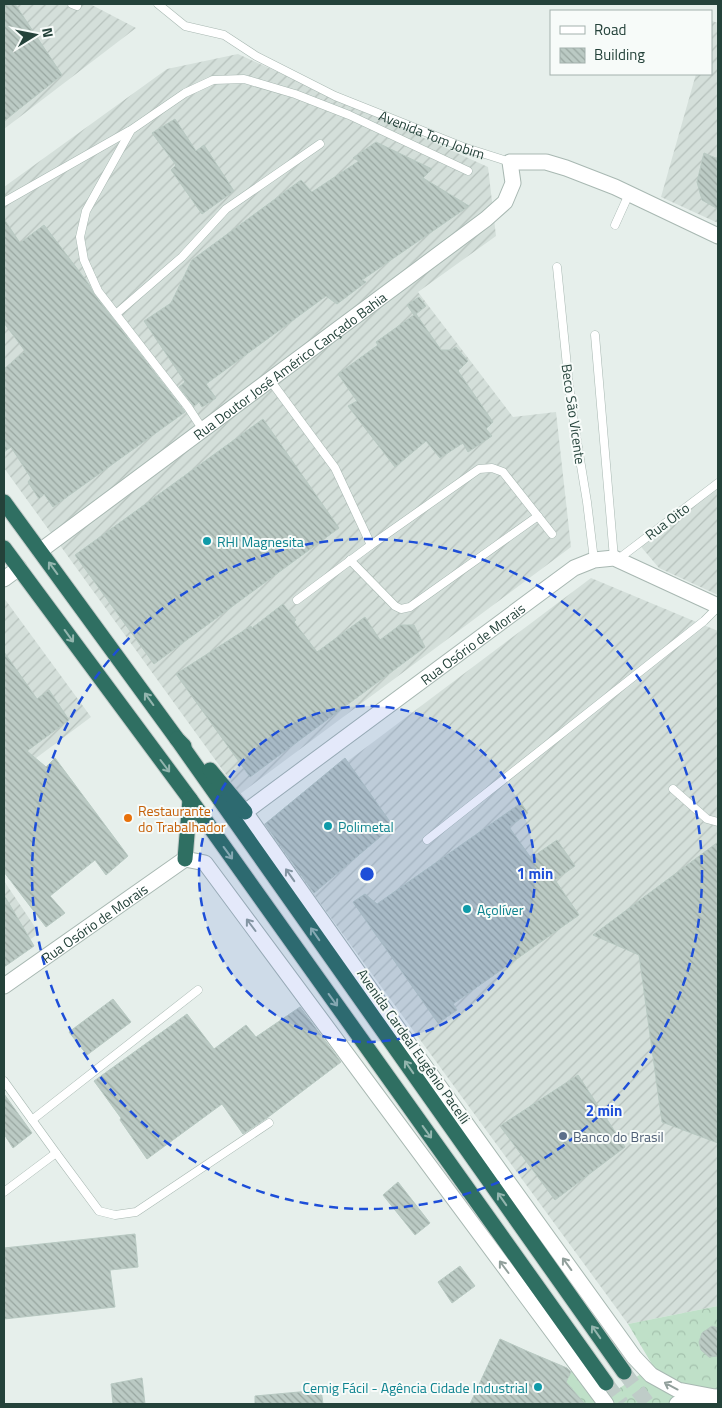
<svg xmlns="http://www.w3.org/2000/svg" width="722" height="1408" font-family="'Titillium Web',sans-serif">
	<defs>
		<pattern id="industrial-furrows" width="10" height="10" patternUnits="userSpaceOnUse" patternTransform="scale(1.25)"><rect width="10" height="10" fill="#d4dfda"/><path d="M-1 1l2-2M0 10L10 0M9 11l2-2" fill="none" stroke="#b6c1bc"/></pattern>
		<pattern id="forest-crowns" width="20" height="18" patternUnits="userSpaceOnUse" patternTransform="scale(1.25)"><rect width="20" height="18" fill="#bfe0c8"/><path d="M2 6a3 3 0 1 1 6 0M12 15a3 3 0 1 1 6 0" fill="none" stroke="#a4c1ad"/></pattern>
		<pattern id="building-back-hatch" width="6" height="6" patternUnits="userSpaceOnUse" patternTransform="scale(1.25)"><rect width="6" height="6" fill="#bbcac4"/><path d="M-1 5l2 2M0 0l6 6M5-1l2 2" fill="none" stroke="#98a6a0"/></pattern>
	</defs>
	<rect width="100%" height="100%" fill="#e6efeb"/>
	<g fill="url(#industrial-furrows)">
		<polygon points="4,4 90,4 136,28 4,129"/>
		<polygon points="712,21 718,23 718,223 661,197 696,74 711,74"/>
		<polygon points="238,54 488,167 496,236 418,292 513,417 556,412 571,547 240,794 4,468 4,187 167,69"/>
		<polygon points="718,484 718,595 659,568 637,542"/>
		<polygon points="591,578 718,631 718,1306 628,1324 263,825"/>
		<polygon points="4,598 91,717 4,782"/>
		<polygon points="4,881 39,933 4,959"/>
	</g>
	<polygon fill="url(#forest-crowns)" points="718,1306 718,1404 556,1404 572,1369 606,1397 653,1366 628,1324"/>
	<g fill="url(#building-back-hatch)" stroke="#b8c9c2">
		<polygon points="4,4 15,4 62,75 4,121"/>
		<polygon points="175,119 196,151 204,145 234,191 202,214 171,170 176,165 152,133"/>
		<polygon points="376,142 432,169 423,178 469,206 362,280 366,282 337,304 326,296 206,384 216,398 202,407 199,402 194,406 179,387 185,382 144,321 171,303 192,260 301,180 312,192 359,161 353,158"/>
		<polygon points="704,153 718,159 718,209 702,200 697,182"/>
		<polygon points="4,219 20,243 44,225 88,283 94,294 185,412 53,507 44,494 39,499 28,482 31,478 11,447 4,452 4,369 25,351 4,323"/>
		<polygon points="419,297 426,306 416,314 441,350 451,350 456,347 468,361 458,371 493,422 486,429 492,436 468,452 463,443 440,458 426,441 395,467 348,406 357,401 338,374 378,345 376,342 414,315 407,305"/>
		<polygon points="263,419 339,528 154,664 75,555"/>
		<polygon points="283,604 296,620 294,622 317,652 365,617 380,640 400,625 414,625 425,647 250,777 176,674 251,626 252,628"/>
		<polygon points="4,652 37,699 49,690 69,720 27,751 46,767 55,758 128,856 106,875 95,860 50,896 65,913 46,927 4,872"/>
		<polygon points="345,758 393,826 314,893 265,824"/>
		<polygon points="521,803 528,813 509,827 531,858 557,840 575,866 555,880 579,915 453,1004 457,1010 438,1023 353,902 365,894 377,904"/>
		<polygon points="718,842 718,1143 662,1122 639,955 593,935"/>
		<polygon points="4,895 34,946 4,967"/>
		<polygon points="113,999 131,1022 87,1055 69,1032"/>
		<polygon points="300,1007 341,1062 267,1118 243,1134 222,1104 147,1159 120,1120 121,1118 94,1081 187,1014 214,1049 246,1025 256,1037"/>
		<polygon points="578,1075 625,1147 555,1200 500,1126"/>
		<polygon points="4,1094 32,1133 13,1148 4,1134"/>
		<polygon points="398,1182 430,1223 415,1235 383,1195"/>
		<polygon points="135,1234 138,1267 110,1270 115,1307 4,1319 4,1248"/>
		<polygon points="460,1266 475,1286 452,1303 438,1282"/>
		<polygon points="712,1326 718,1328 718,1356 709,1357 701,1350 699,1342 702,1333"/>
		<polygon points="500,1339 529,1352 567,1368 571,1372 566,1382 585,1404 470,1404"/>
		<polygon points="142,1378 145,1404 113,1404 111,1384"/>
		<polygon points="321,1390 323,1404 255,1404 255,1396"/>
	</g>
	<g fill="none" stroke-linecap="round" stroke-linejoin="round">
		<g stroke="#bfccc8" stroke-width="15" stroke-dasharray="15 8" stroke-linecap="butt">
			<polyline points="624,1372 648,1404"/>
			<polyline points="606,1383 622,1404"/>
		</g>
		<defs>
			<g id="service">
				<polyline points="72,4 77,6"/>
				<path id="s1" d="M158,4L185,26L224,35L256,56L335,96L463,147L510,162"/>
				<polyline points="4,202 129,131"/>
				<polyline points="615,225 629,194"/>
				<polyline points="557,267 569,386 575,429 587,502 594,560"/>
				<polyline points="116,314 182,257 226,209 320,144"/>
				<polyline points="595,335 614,558"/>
				<polyline points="270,380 335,468 371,545 297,600"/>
				<polyline points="203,430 188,407 98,291 84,260 80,237 86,211 131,130 185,93 213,80 244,79 295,94 349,115 468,171"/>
				<polyline points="371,545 479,469 492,468 503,472 552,534"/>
				<polyline points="350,560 395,606 401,609 410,607 538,516"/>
				<polyline points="617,560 718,483"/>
				<polyline points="673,789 707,819 718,822"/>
				<polyline points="427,840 704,621 718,607"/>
				<polyline points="4,1081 56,1153 99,1211 115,1215 136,1212 269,1123"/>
				<polyline points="32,1120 198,990"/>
				<polyline points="4,1192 56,1153"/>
			</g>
			<g id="minor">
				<path id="s2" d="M40,551L486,219L505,202L513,183L510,162H546L566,168L615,187L718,236"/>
				<polyline points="4,579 19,568"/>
				<polyline points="185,859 205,863 606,1404"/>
				<path id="s3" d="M715,1397L678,1390L651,1375L634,1357L418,1057L245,812L574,568L594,560L614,558L718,606"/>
			</g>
			<g id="tertiary">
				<path id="s4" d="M4,986L185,859"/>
			</g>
			<polyline id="secondary" points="677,1404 718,1397"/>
			<g id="motorway">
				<polyline points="4,502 177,739 184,746"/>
				<polyline points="4,548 190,799 606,1383"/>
				<polyline points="177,739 624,1372"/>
				<polyline points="210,770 245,812"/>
				<polyline points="185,859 190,799"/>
			</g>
		</defs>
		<use href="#service" stroke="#a8b8b2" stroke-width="9"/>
		<use href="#minor" stroke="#a8b8b2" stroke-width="17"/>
		<use href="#tertiary" stroke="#a8b8b2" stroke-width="17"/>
		<use href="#secondary" stroke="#a4bbb3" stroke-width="17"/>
		<use href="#motorway" stroke="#c2cac8" stroke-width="17"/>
		<use href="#service" stroke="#fff" stroke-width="8"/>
		<use href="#minor" stroke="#fff" stroke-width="15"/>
		<use href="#tertiary" stroke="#fff" stroke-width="15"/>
		<use href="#secondary" stroke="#fff" stroke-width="15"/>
		<use href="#motorway" stroke="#2f6f62" stroke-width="15"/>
	</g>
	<defs><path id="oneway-shaft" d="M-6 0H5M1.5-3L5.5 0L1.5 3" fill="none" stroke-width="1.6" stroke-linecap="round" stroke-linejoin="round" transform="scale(1.25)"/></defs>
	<g stroke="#93b5ae">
		<use href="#oneway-shaft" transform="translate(53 568) rotate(-126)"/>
		<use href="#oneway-shaft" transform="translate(69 636) rotate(54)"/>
		<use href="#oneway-shaft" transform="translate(149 699) rotate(-126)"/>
		<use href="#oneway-shaft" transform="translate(165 766) rotate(53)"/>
		<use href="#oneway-shaft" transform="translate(228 853) rotate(54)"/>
		<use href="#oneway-shaft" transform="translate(315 934) rotate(-125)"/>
		<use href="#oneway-shaft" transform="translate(333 1000) rotate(54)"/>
		<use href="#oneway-shaft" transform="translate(409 1067) rotate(-125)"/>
		<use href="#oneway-shaft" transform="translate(427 1132) rotate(54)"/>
		<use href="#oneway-shaft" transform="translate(502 1199) rotate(-125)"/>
		<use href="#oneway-shaft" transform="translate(596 1332) rotate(-125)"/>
	</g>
	<g stroke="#92a09c">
		<use href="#oneway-shaft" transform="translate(290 875) rotate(-125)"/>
		<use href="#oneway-shaft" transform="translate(251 925) rotate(-127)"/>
		<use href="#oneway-shaft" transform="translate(567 1264) rotate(-126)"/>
		<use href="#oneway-shaft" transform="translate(504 1267) rotate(-127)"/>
		<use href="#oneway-shaft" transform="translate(671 1386) rotate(-152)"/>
	</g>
	<circle cx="367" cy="874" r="168" fill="#1d4ed8" fill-opacity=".12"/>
	<g fill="none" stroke="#1d4ed8" stroke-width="2.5" stroke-dasharray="9 6">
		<circle cx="367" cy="874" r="168"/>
		<circle cx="367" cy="874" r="335"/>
	</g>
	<g fill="#0f9aa8" stroke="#f7fbf9" stroke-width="2">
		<circle cx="207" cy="541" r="5"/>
		<circle cx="328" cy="826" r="5"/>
		<circle cx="467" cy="909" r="5"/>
		<circle cx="538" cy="1387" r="5"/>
	</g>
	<circle fill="#e8710a" stroke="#f7fbf9" stroke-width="2" cx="128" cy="818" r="5"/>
	<circle fill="#5c6f8a" stroke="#f7fbf9" stroke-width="2" cx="563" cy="1136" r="5"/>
	<g text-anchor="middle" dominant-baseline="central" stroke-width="4" stroke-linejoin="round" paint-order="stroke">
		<g font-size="14" fill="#24423a" stroke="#f7fbf9">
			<text stroke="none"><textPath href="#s1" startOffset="306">Avenida Tom Jobim</textPath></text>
			<text stroke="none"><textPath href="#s2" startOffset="311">Rua Doutor José Américo Cançado Bahia</textPath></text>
			<text transform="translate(574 414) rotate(82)">Beco São Vicente</text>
			<text transform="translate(667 521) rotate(-37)">Rua Oito</text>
			<text stroke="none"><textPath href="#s3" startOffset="1046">Rua Osório de Morais</textPath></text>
			<text stroke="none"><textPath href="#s4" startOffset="110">Rua Osório de Morais</textPath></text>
			<text transform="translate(414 1046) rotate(55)">Avenida Cardeal Eugênio Pacelli</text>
		</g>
		<g font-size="14" fill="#0d838f" stroke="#f7fbf9" text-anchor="start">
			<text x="217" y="541">RHI Magnesita</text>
			<text x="338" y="826">Polimetal</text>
			<text x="477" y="909">Açolíver</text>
			<text x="528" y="1387" text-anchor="end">Cemig Fácil - Agência Cidade Industrial</text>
		</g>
		<g font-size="14" fill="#c56008" stroke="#f7fbf9" text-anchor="start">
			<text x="138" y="810">Restaurante<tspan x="138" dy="16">do Trabalhador</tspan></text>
		</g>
		<g font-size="14" fill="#4e5e75" stroke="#f7fbf9" text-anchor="start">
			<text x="573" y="1136">Banco do Brasil</text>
		</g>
	</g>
	<circle cx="367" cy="874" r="8" fill="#1d4ed8" stroke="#f7fbf9" stroke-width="2.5"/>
	<g font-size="15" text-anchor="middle" font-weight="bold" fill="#1d4ed8" stroke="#f7fbf9" stroke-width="4" stroke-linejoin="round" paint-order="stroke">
		<text x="535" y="879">1 min</text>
		<text x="604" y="1116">2 min</text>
	</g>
	<rect width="722" height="1408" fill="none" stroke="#24423a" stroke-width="10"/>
	<rect x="550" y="10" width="162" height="65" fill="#f7fbf9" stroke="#a3b1ad"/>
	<rect x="560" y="26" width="25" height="8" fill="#ffffff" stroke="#a3b1ad"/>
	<text x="594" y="35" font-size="15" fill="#24423a">Road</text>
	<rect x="560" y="48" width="25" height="15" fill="url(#building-back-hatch)" stroke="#a3b1ad"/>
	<text x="594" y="60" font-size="15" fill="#24423a">Building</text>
	<g transform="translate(35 35) rotate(80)" stroke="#f7fbf9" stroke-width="4" paint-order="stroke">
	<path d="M0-4L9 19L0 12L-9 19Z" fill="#24423a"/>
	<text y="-8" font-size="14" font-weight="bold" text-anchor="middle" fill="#24423a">N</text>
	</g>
</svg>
